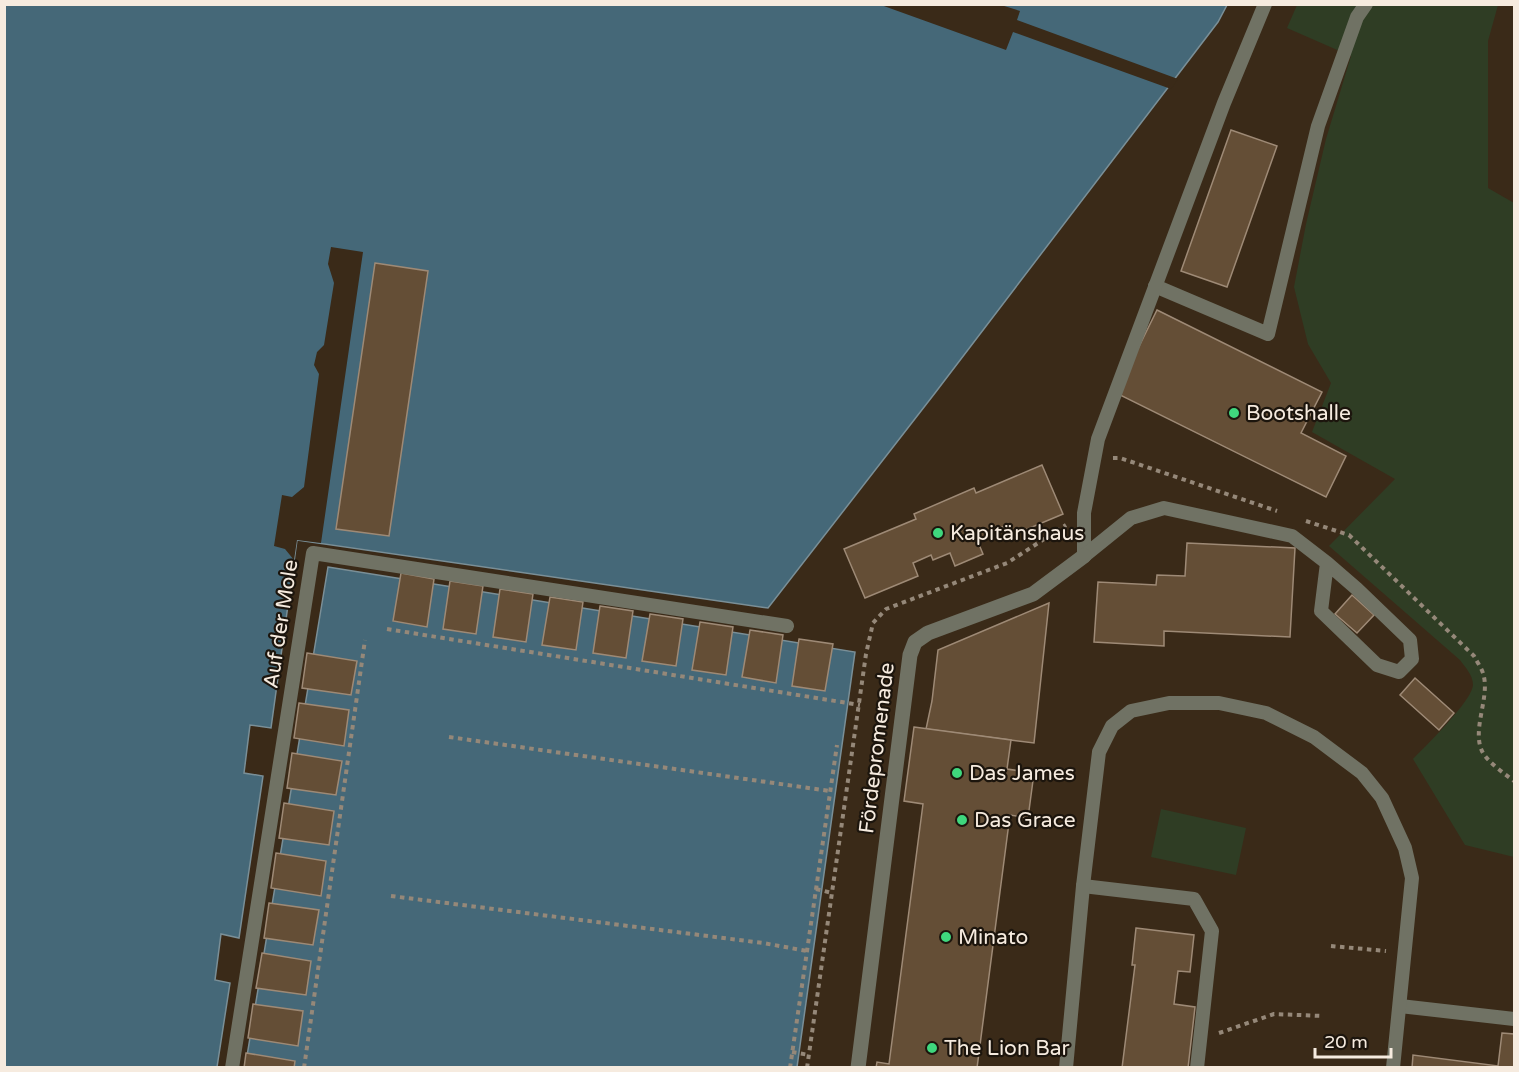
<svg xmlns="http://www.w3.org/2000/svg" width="1519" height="1072" font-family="'Varela Round',sans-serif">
	<rect width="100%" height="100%" fill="#3a2a18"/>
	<g fill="#2f3d24">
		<path d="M1297,5H1498L1488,41V188L1514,203V857L1465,845L1413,759C1426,746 1472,701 1473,685C1473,675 1465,667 1460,660L1329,546L1395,479L1312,432L1331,383L1308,344L1294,287L1306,224L1326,139L1351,56L1287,28Z"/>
		<polygon points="1161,809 1246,828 1236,875 1151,857"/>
	</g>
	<g fill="#456878" stroke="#7a8f97" stroke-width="1.5">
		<polygon points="5,5 1227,5 1218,22 935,393 768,608 297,540 271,728 250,725 244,773 263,776 239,938 221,934 215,980 230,983 217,1067 5,1068"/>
		<polygon points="328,567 855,652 797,1067 245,1068"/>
	</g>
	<g fill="#3a2a18">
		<polygon points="881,5 1001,5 1020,11 1017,20 1178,79 1171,89 1013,32 1006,50"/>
		<polygon points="331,247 363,252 321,543 297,540 294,560 285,549 274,546 282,495 292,497 304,487 319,374 314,365 317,352 324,345 334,283 328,264"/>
	</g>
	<g fill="#644e36" stroke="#9e8a76" stroke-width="1.5">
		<polygon points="1231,130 1277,146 1227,287 1181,271"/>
		<polygon points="375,263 428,271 389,536 336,529"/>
		<polygon points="1157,310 1322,392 1301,433 1346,456 1326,497 1116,393"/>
		<polygon points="1042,465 1063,514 1013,535 1008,525 992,531 994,535 978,542 983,554 955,566 950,553 933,560 931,555 913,563 918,576 865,598 844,549 916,519 914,514 974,488 976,493"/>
		<polygon points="1187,543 1295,548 1290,637 1164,631 1164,646 1094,642 1098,582 1156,585 1157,575 1185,576"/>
		<polygon points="401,573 434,579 427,627 393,621"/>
		<polygon points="450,581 483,586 476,634 443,629"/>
		<polygon points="500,589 533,594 526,642 493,637"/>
		<polygon points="1352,595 1374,615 1357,633 1335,614"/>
		<polygon points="550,597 583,602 576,650 542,645"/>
		<polygon points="1049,603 1034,743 926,729 932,701 938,650"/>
		<polygon points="600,606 633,611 626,658 593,653"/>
		<polygon points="650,614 683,619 676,666 642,661"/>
		<polygon points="700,622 733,627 726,675 692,670"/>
		<polygon points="750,630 783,635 776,683 742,677"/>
		<polygon points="799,639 833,644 825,691 792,686"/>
		<polygon points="307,653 357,661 351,695 302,688"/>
		<polygon points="1415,678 1454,713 1439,730 1400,695"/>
		<polygon points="299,703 349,710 344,746 294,738"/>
		<polygon points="914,727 1011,740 1007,769 1034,773 1028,818 1010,815 977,1068 876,1068 877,1062 889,1064 923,804 904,801"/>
		<polygon points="292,753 342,761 336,795 287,788"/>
		<polygon points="284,803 334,811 329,845 279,838"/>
		<polygon points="276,853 326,861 321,896 271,888"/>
		<polygon points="269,903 319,910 313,945 264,938"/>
		<polygon points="1136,928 1194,935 1190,972 1178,971 1174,1004 1195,1007 1188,1068 1122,1068 1135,965 1132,965"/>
		<polygon points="262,953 311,961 306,995 256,988"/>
		<polygon points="253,1004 303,1011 298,1046 248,1038"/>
		<polygon points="1502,1033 1514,1034 1514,1068 1412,1068 1413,1055 1498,1066"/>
		<polygon points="246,1053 295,1061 294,1068 244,1068"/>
	</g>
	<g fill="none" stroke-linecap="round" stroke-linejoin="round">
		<g stroke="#958879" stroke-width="4" stroke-dasharray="4.5 4.5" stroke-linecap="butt">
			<polyline points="1113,458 1120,458 1277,511"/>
			<path d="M1306,521L1349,535L1474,656C1477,662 1483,670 1484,677C1489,700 1471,732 1483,753C1488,762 1506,775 1514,781"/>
			<polyline points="387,629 860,705"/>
			<polyline points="449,737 830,791"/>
			<polyline points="816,889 832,893"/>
			<polyline points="391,896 763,943 807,951"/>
			<polyline points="1331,946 1386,951"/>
			<polyline points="1219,1033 1274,1014 1323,1016"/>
			<polyline points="792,1052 809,1055"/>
			<polyline points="304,1068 365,640"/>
			<polyline points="790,1068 837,745"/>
			<polyline points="807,1068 866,654 873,623 886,609 1007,563 1066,525"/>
		</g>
		<g stroke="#707264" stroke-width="14">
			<polyline points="1155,286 1268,334 1318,126 1357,17 1366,4"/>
			<polyline points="1084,556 1084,513 1098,439 1224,103 1265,4"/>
			<polyline points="1084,556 1131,518 1164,508 1292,536 1327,563 1357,589 1410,640 1412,659 1399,672 1377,665 1321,611 1327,563"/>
			<polyline points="1083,886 1194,899 1212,931 1197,1068"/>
			<polyline points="1400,1006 1514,1019"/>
			<polyline points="232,1068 313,553 787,626"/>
			<polyline points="1066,1068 1083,886 1099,752 1112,726 1131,711 1169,703 1219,703 1266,713 1314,737 1362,773 1382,798 1405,848 1412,878 1393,1068"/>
		</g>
		<polyline stroke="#707264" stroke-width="15" points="858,1068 910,655 915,642 928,633 1033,594 1084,556"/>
	</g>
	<g fill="#3fd77d" stroke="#1c150d" stroke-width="2">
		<circle cx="1234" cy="413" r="6"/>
		<circle cx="938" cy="533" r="6"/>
		<circle cx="957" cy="773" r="6"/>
		<circle cx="962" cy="820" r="6"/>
		<circle cx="946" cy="937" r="6"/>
		<circle cx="932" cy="1048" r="6"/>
	</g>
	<g text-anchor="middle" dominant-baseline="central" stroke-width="4.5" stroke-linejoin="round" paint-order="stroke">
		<g font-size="21" fill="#f6ebdf" stroke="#1c150d" text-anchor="start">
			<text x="1246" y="413">Bootshalle</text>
			<text x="950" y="533">Kapitänshaus</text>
			<text x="969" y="773">Das James</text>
			<text x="974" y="820">Das Grace</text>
			<text x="958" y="937">Minato</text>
			<text x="944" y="1048">The Lion Bar</text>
		</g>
		<g font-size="21" fill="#f6ebdf" stroke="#1c150d">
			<text transform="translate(281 624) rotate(-81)">Auf der Mole</text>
			<text transform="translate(877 748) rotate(-83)">Fördepromenade</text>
		</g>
	</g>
	<rect width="1519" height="1072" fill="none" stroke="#f6ebdf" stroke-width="12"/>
	<path d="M1315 1048v9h76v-9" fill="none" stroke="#f6ebdf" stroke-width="3"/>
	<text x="1324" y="1048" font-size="18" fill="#f6ebdf" stroke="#1c150d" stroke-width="4.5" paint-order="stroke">20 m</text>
</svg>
